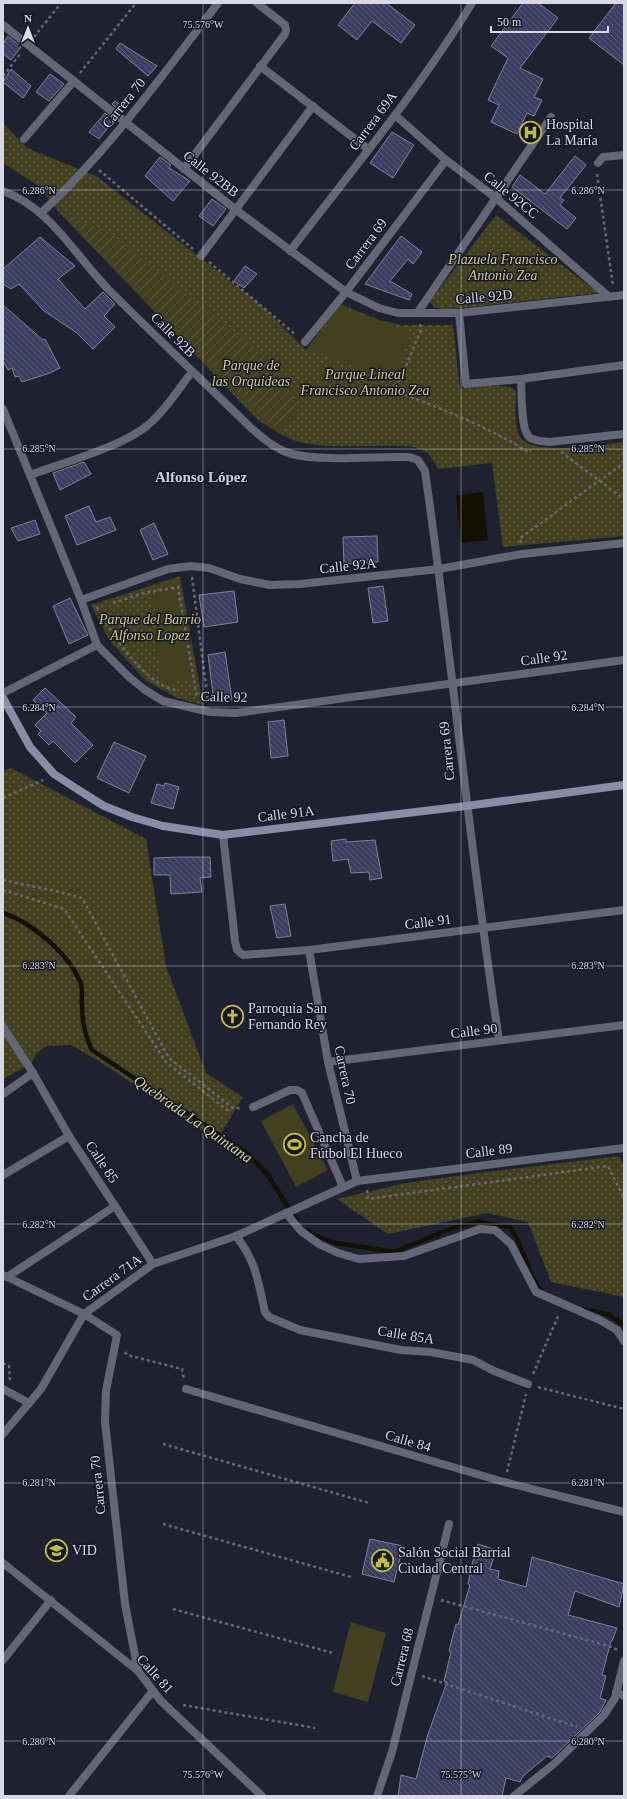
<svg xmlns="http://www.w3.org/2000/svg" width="627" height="1799" font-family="'Times New Roman',serif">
	<defs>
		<pattern id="park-dots" width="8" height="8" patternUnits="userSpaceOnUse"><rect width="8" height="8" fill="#42401e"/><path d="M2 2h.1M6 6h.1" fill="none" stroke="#5d5b3f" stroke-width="1.8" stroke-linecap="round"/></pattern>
		<pattern id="garden-furrows" width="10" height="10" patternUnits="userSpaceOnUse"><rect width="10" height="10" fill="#42401e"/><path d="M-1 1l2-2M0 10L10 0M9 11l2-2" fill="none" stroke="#5d5b3f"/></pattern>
		<pattern id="building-back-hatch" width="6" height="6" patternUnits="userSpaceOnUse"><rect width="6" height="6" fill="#3b3e60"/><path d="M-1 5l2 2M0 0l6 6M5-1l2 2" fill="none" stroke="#575977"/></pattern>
	</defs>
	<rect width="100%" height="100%" fill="#1f2130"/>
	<g fill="url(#park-dots)">
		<path d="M3,123L27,148L96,176L263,307L306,350L340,304L379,320L401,325H453L460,389C474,388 507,381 516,391C516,404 513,428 522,439C539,456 601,444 624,442V536L503,547L492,463L438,469L429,454L415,447C379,443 329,451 296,441C282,436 270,427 258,420L60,213L37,185L3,163Z"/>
		<polygon points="496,215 599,293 444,310 434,307 430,301"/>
		<polygon points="180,576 203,705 177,698 145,680 109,640 91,605"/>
		<polygon points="11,768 146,839 166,966 206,1073 243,1097 217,1140 102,1063 71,1045 46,1046 36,1054 31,1064 3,1079 3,771"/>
		<polygon points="619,1156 624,1166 624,1297 551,1282 528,1222 487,1213 388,1234 337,1199 406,1183 479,1173"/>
	</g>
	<polygon fill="url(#garden-furrows)" points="60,213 109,232 268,358 300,408 278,432"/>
	<g fill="#42401e">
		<polygon points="340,307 411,333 394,379 310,350"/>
		<polygon points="176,590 181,619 158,624 152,595"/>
		<polygon points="186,624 195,679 162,684 153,629"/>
		<polygon points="293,1104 328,1170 296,1187 261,1121"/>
		<polygon points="351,1622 386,1633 368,1702 333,1692"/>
	</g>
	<polygon fill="#131100" points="483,492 488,540 461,543 456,495"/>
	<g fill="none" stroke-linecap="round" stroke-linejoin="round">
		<g stroke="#131100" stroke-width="4.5">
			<path d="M3,913C32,922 70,955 81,984C83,990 81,999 82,1005C82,1022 85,1036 92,1050L247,1153L267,1174L297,1221"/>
			<path d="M308,1231L315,1236L336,1243L394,1252L453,1228L478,1222L510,1227C525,1247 526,1275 543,1293"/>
			<polyline points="582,1309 607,1314 624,1324"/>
		</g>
	</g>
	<g fill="url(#building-back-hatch)" stroke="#7f8295">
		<polygon points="355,3 386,3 415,25 401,43 372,21 357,40 338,25"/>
		<polygon points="523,3 538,3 558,18 520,68 543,79 534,97 542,100 534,116 527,113 517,134 491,122 499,105 488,100 508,58 491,46"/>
		<polygon points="616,3 624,3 624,65 589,38"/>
		<polygon points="8,36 21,47 11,60 3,54 3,44"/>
		<polygon points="120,43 157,66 148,76 116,49"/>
		<polygon points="11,69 31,86 23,98 3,82"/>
		<polygon points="50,74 64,84 49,101 36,92"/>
		<polygon points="115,101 123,107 120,111 112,104"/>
		<polygon points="105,113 114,120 99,139 89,132"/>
		<polygon points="392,132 414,145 393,178 370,163"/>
		<polygon points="575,156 586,165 560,198 564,200 560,205 576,218 567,229 512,187 520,175 545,194"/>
		<polygon points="160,157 171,165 169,168 190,181 173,201 145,176"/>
		<polygon points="212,199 226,209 213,226 199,216"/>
		<polygon points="401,236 422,252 413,264 408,259 390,281 412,294 409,300 365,284"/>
		<polygon points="40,237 75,266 58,279 85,309 103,292 115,304 104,316 115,327 93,349 77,333 44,311 19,284 11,289 3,284 3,269"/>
		<polygon points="245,266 257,274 244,288 234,281"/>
		<polygon points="3,305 43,340 45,339 60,368 47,374 22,382 19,376 15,377 12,368 8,370 3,361"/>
		<polygon points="84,462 91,474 60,490 53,473"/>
		<polygon points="89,506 96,522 110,517 116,530 77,545 65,516"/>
		<polygon points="35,520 40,534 18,541 11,528"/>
		<polygon points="154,523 168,554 153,560 140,530"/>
		<polygon points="377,536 378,562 344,564 343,537"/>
		<polygon points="383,586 388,621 373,623 368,588"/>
		<polygon points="234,591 238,622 204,627 199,595"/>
		<polygon points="70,598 88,635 69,644 53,606"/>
		<polygon points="225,652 232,700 214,702 208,655"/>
		<polygon points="45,688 76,717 71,723 93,745 75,763 53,741 49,745 38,734 41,731 35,725 47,713 33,700"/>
		<polygon points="284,720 288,756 271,758 268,722"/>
		<polygon points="114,742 146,756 129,793 97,778"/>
		<polygon points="165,783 179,787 173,809 151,803 157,784 164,786"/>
		<polygon points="346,839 346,842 375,840 382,878 370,880 369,872 351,873 348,859 333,861 331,841"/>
		<polygon points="179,857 210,857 211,877 200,878 202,892 171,894 170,875 154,875 154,858"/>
		<polygon points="285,904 291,936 277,938 270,906"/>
		<polygon points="370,1539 403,1546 394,1582 362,1574"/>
		<polygon points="478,1544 496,1550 490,1569 499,1571 498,1579 526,1587 532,1557 624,1584 619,1607 575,1591 568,1615 617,1628 612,1641 611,1641 602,1675 606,1676 600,1698 606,1700 600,1712 552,1758 547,1756 523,1776 520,1782 506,1778 502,1796 398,1796 401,1775 416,1779 428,1734 447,1682 444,1681 451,1652 449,1651 456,1624 458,1625 470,1585 468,1584 470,1575 469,1574"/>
	</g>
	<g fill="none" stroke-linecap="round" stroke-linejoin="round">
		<g stroke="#676976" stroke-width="2.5" stroke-dasharray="3 3" stroke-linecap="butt">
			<polyline points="34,37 61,3"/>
			<polyline points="80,73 136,3"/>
			<polyline points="3,76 21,53"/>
			<polyline points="99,170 193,249"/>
			<polyline points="597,174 613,286"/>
			<polyline points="209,262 296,335"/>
			<path d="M420,324L421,330L400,380L390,389C437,407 485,425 528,452L531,451"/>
			<polyline points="561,452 624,499"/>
			<polyline points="521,543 520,538 624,463"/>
			<polyline points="192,577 208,701"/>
			<polyline points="113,603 144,593 178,587 197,698"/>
			<path d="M97,607C111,633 135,668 160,684C165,687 172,689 178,691"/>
			<polyline points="3,798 43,780"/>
			<polyline points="3,880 60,892 82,898 169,1058 233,1108 242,1108"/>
			<polyline points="3,890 64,909 166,1062 227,1110 233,1108"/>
			<polyline points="367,1190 368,1199 608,1166 624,1198"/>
			<polyline points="125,1352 127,1355 182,1369 184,1380"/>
			<polyline points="3,1363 9,1366 10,1381"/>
			<polyline points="533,1374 559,1314"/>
			<polyline points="538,1387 624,1409"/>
			<polyline points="163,1444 369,1503"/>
			<polyline points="507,1472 526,1394"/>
			<polyline points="163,1524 351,1577"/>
			<polyline points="441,1600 612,1647 619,1651"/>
			<polyline points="173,1609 333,1653"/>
			<polyline points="422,1676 577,1727"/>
			<polyline points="183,1705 315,1728"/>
		</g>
		<g stroke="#636676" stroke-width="8">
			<polyline points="3,1027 33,1073 3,1094"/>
			<polyline points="253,1107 290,1090 297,1090 302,1093 343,1187"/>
			<polyline points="3,1175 69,1136"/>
			<polyline points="7,1277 115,1206"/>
			<polyline points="616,1692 624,1696"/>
		</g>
		<g stroke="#636676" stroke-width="8">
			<polyline points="3,25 235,209 346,292 379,308 398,313 459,313 624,295"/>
			<polyline points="260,66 368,149"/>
			<polyline points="395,115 446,160 496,198 609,297"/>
			<polyline points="24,139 74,81"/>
			<polyline points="598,163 603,157 624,155"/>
			<polyline points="184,169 285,34 286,30 285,25 257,3"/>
			<path d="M3,191C51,208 75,256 110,291C156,337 204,382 251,428C263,438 276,450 292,454C325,462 374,456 409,457L418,460L425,471C452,660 470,851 499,1040"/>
			<path d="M42,212C109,150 162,76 218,3"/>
			<path d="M290,251C352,170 419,90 472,3"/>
			<polyline points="201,256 313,106"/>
			<polyline points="418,312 551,117"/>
			<polyline points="459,313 466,384 521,379 624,365"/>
			<polyline points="305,342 346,292 446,160"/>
			<path d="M521,379C522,391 520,431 530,438C536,441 542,441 549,442L624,434"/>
			<polyline points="3,409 81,600 97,645 129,677 145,690 163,701 210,712 236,713 624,660"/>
			<path d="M30,475C62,463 125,446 149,424C166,410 178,389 192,372"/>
			<polyline points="81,600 168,569 191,566 209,568 240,579 270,585 300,584 439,569 522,554 624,543"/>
			<polyline points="3,693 97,645"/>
			<polyline points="223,835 235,941 237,950 243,955 309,950 624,910"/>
			<polyline points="309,950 328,1062 357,1181"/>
			<polyline points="328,1062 624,1025"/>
			<polyline points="33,1073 69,1136 153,1264"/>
			<polyline points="286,1213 301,1231 319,1244 338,1253 359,1259 404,1256 480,1229 495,1230 511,1244 536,1292 600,1320 617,1330 624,1341"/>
			<path d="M236,1236C256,1261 258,1281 265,1312L269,1317L300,1330L401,1350L431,1352L473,1360L494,1371L528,1384"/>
			<polyline points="3,1275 84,1314 117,1335 106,1391 105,1422 125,1604 138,1671"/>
			<polyline points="3,1389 29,1403"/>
			<polyline points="186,1389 504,1482 624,1512"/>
			<polyline points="3,1434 41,1389 84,1314 153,1264 236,1236 357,1181 624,1148"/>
			<polyline points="3,1563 138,1671 161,1701 262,1796"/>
			<polyline points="3,1660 51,1600"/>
			<polyline points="69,1796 152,1692"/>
			<polyline points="377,1796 392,1752 449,1524"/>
			<polyline points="514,1796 555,1763 604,1715 615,1698 624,1661"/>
		</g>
		<polyline stroke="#888ca6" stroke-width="8" points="3,698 30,747 54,774 77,789 104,806 132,817 163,826 223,835 466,806 624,785"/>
	</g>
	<path fill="none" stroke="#d8d9e4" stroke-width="1" stroke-opacity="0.45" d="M203,3V1796M461,3V1796M3,190H624M3,449H624M3,707H624M3,966H624M3,1224H624M3,1483H624M3,1741H624"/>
	<defs>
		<symbol id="hospital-ring" viewBox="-11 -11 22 22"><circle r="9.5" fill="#161726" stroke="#c4bc3e" stroke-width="1.5"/><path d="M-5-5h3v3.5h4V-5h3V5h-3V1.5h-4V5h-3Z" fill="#c4bc3e"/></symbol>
		<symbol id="church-ring" viewBox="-11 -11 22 22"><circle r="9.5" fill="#161726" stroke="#c4bc3e" stroke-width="1.5"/><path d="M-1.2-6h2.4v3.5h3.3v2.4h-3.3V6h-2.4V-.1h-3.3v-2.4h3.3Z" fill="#c4bc3e"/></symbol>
		<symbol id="stadium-ring" viewBox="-11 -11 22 22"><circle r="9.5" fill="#161726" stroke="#c4bc3e" stroke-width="1.5"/><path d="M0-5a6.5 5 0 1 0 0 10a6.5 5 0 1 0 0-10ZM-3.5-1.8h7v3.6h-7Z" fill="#c4bc3e"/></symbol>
		<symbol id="school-ring" viewBox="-11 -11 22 22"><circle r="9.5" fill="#161726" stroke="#c4bc3e" stroke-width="1.5"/><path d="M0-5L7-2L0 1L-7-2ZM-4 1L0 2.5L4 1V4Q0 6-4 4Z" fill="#c4bc3e"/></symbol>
		<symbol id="civic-ring" viewBox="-11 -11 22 22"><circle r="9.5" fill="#161726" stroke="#c4bc3e" stroke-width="1.5"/><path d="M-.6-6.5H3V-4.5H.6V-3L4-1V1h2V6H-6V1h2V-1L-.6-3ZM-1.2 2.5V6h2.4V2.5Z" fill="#c4bc3e"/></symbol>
	</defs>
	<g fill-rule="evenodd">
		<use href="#hospital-ring" x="518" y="120" width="25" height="25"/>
		<use href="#church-ring" x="220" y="1004" width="25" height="25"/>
		<use href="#stadium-ring" x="282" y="1132" width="25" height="25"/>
		<use href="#school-ring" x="44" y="1538" width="25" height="25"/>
		<use href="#civic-ring" x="370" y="1548" width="25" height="25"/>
	</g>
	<g text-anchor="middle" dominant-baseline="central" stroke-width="3" stroke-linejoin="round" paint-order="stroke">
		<g font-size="14" fill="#d8d9e4" stroke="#161726">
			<text transform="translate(124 103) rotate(-51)">Carrera 70</text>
			<text transform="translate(373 121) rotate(-53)">Carrera 69A</text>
			<text transform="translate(211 174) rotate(38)">Calle 92BB</text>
			<text transform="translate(511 195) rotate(39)">Calle 92CC</text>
			<text transform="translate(366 244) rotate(-53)">Carrera 69</text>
			<text transform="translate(484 297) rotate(-5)">Calle 92D</text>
			<text transform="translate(173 335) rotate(45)">Calle 92B</text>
			<text transform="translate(348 566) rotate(-6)">Calle 92A</text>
			<text transform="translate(544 658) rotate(-8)">Calle 92</text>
			<text transform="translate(224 697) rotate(1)">Calle 92</text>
			<text transform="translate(447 751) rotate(-96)">Carrera 69</text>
			<text transform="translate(286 814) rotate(-7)">Calle 91A</text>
			<text transform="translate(428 922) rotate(-7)">Calle 91</text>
			<text transform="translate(474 1031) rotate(-7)">Calle 90</text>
			<text transform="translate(345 1075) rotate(78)">Carrera 70</text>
			<text transform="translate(489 1151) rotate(-7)">Calle 89</text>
			<text transform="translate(102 1162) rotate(56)">Calle 85</text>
			<text transform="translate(112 1278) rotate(-36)">Carrera 71A</text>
			<text transform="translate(406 1335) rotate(9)">Calle 85A</text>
			<text transform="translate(408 1441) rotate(16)">Calle 84</text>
			<text transform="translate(98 1485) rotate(-96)">Carrera 70</text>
			<text transform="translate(402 1657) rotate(-76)">Carrera 68</text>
			<text transform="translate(155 1674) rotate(48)">Calle 81</text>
		</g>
		<g font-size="14" fill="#d8d9e4" stroke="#161726" text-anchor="start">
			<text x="546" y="124">Hospital<tspan x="546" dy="16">La María</tspan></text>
			<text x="248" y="1008">Parroquia San<tspan x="248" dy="16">Fernando Rey</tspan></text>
			<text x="310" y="1137">Cancha de<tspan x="310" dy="16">Fútbol El Hueco</tspan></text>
			<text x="72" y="1550">VID</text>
			<text x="398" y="1552">Salón Social Barrial<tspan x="398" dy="16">Ciudad Central</tspan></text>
		</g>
		<g font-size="14" font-style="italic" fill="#cdca87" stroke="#161726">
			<text x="503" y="259">Plazuela Francisco<tspan x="503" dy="16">Antonio Zea</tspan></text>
			<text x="251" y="365">Parque de<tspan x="251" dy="16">las Orquideas</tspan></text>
			<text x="365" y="374">Parque Lineal<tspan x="365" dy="16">Francisco Antonio Zea</tspan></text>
			<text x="150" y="619">Parque del Barrio<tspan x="150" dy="16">Alfonso Lopez</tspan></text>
		</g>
		<g font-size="15" font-weight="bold" fill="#cbcee3" stroke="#161726">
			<text x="201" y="477">Alfonso López</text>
		</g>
		<g font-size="15" font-style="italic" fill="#d6d38f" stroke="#161726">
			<text transform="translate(193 1119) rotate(35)">Quebrada La Quintana</text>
		</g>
	</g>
	<g font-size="10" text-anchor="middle" fill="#d8d9e4" stroke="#161726" stroke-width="3" stroke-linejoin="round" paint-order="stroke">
		<text x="203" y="28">75.576°W</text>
		<text x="39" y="194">6.286°N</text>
		<text x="588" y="194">6.286°N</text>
		<text x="39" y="452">6.285°N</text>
		<text x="588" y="452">6.285°N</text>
		<text x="39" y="711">6.284°N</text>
		<text x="588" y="711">6.284°N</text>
		<text x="39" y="969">6.283°N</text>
		<text x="588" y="969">6.283°N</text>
		<text x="39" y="1228">6.282°N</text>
		<text x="588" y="1228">6.282°N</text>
		<text x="39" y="1486">6.281°N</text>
		<text x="588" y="1486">6.281°N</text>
		<text x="39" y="1745">6.280°N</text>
		<text x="588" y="1745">6.280°N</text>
		<text x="203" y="1778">75.576°W</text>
		<text x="461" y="1778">75.575°W</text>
	</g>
	<rect width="627" height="1799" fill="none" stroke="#d8d9e4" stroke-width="8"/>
	<g transform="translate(28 28)" stroke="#161726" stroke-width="3" paint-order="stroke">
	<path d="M0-3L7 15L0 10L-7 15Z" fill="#d8d9e4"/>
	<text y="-6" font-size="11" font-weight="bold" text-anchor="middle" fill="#d8d9e4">N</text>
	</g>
	<path d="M491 26v6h117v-6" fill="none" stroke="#d8d9e4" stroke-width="2"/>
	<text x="497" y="26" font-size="12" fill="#d8d9e4" stroke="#161726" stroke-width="3" paint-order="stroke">50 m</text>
</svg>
